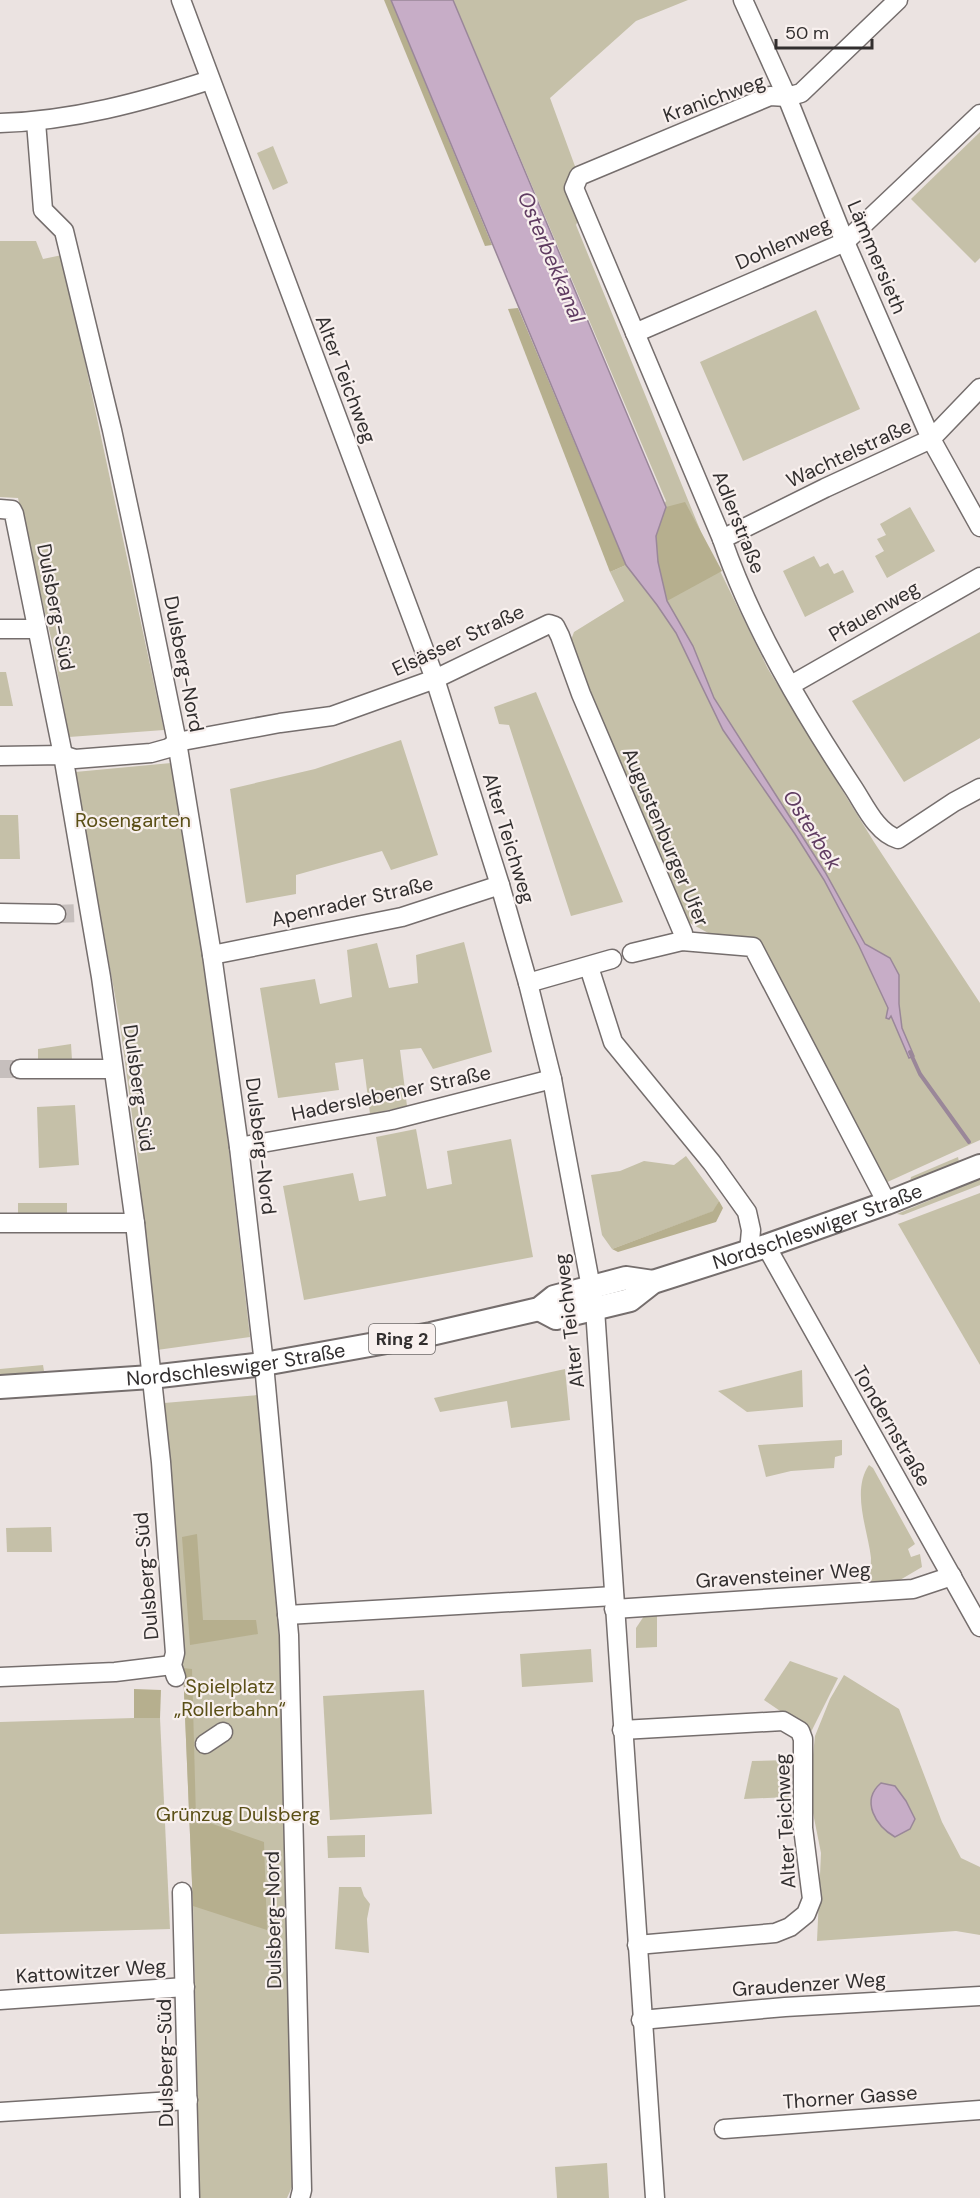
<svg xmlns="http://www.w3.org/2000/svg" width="980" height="2198" font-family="'DM Sans',sans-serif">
	<rect width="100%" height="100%" fill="#ebe3e1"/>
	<g fill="#c5c0a8">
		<polygon points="453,0 688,0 636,21 550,98 587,199 576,225 701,532 768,669 874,842 980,1003 980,1140 883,1184 759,942 712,935 688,922 579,671 571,640 574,632 624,601 610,572 626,565 666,501"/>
		<polygon points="980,132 980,258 975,263 911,199"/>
		<polygon points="273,146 288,183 273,190 257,153"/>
		<polygon points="0,241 36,241 43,259 62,255 164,730 69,737 52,642 18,498 0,497"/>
		<polygon points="816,310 860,409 743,461 700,362"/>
		<polygon points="910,507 935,551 887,578 875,556 884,551 877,539 886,535 880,524"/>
		<polygon points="814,556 820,567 828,563 834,574 843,570 854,592 805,617 783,571"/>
		<polygon points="980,632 980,738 904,782 852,701"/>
		<polygon points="0,672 6,672 13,706 0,706"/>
		<polygon points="536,692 623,902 571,916 509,725 499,724 494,707"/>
		<polygon points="401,740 438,855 391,870 382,851 296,875 296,894 246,903 230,789 315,769"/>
		<polygon points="171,763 202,951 227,1134 250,1337 157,1350 140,1206 138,1161 120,1024 75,772"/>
		<polygon points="0,815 18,815 20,859 0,859"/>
		<polygon points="464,942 492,1052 433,1069 421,1048 400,1050 407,1106 370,1114 363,1059 335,1063 339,1090 278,1098 260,988 315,979 320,1004 352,997 347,950 377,943 389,988 418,983 416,955"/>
		<polygon points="71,1044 72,1060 38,1060 38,1049"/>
		<polygon points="75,1105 79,1165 39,1168 37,1107"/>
		<polygon points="416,1129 427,1189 452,1184 447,1151 511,1139 533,1257 304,1300 283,1186 353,1173 359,1201 386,1196 376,1137"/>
		<polygon points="686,1156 719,1201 714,1211 612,1249 602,1235 591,1175 620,1171 644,1161 674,1165"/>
		<polygon points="958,1157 959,1162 910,1182 911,1177"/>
		<polygon points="980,1179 980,1185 903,1215 897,1214"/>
		<polygon points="980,1193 980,1365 898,1224"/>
		<rect x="18" y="1203" width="49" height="11"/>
		<polygon points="43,1365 44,1371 0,1375 0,1369"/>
		<polygon points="565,1369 570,1420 511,1428 507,1401 440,1412 434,1398"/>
		<polygon points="802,1370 803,1407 747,1412 718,1391"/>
		<polygon points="258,1395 279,1637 289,1844 297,2176 287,2198 200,2198 193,1906 183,1668 164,1403"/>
		<polygon points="842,1440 842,1455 835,1457 834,1468 791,1471 766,1477 758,1445"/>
		<path d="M869,1465L873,1468L915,1544L908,1549L911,1557L920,1554L922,1567L900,1580L869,1582C870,1574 871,1566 871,1558C868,1530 851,1491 869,1465Z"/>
		<polygon points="51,1527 52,1552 7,1552 6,1528"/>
		<polygon points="657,1615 657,1647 636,1648 636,1628 644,1616"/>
		<polygon points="591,1649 593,1682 522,1687 520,1654"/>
		<polygon points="790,1661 838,1678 811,1732 764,1700"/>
		<polygon points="844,1675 899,1709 942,1822 961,1858 980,1867 980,1935 956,1931 817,1941 821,1853 809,1793 815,1736 830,1699"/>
		<polygon points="424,1690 432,1814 330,1820 323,1696"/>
		<polygon points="134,1718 160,1718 170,1929 0,1934 0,1722"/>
		<polygon points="791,1760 789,1797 744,1799 752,1761"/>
		<polygon points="365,1835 365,1857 328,1858 327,1836"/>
		<polygon points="339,1887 361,1887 364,1896 370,1904 367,1919 369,1953 335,1949"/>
		<polygon points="607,2163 609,2198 557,2198 555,2167"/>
	</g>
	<g fill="#b6af8e">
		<polygon points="384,0 391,0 492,245 485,246"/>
		<polygon points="518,308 626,565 610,572 508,309"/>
		<polygon points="685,502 722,571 667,601 658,562 656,536 666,507"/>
		<polygon points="719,1201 723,1208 716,1222 618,1252 612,1249 713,1211"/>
		<polygon points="197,1534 203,1620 256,1620 258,1634 190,1645 182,1537"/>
		<polygon points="183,1668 192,1669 196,1818 264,1842 267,1930 193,1906"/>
		<polygon points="134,1689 161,1690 160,1718 134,1718"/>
	</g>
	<g fill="#c7adc7" stroke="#9a8799" stroke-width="1.5">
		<polygon points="391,0 453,0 666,507 656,536 658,562 667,601 693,646 714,698 825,872 865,944 890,958 899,975 899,1004 902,1028 914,1056 909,1058 891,1016 889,1019 886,1018 888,1008 859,946 824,880 795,834 723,730 676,633 657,605 626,565"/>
		<path d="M881,1783L895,1786L906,1801L915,1819L910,1829L895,1837C876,1826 860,1801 881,1783Z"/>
	</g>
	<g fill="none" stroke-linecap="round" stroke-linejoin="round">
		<polyline stroke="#9a8799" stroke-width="4" points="910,1052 920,1074 969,1142"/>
		<g stroke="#c6bfbd" stroke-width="18" stroke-dasharray="18 9" stroke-linecap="butt">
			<polyline points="56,914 77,913"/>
			<polyline points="0,1069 20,1069"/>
		</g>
		<defs>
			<g id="minor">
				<polyline points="181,0 435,679 500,885 528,983 552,1079 595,1309 655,2198"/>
				<polyline points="743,0 787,97 845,242 931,439 980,527"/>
				<path d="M898,0L801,93L787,97L770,96L579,176L574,188L722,539C752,626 803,712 854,789C865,806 877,833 898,839L954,802L980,788"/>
				<polyline points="36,122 43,210 64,231 112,430 139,556 177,742 212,955 239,1147 264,1364 289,1635 302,2190 300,2198"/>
				<path d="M0,123C72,121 142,102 210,80"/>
				<polyline points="635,333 845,242 980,114"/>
				<polyline points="0,509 12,510 14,514 63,755 101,977 135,1223 161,1462 175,1653 172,1665 176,1677"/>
				<polyline points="722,539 825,488 931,439 980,388"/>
				<polyline points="0,629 37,629"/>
				<polyline points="791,685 980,577"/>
				<polyline points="0,756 63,755 75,759 151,753 169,748 177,742 280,723 332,716 435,679 549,624 555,626 560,636 581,694 683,933 682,941"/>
				<polyline points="0,913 56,914"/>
				<polyline points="632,953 682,941 753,947 887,1203"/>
				<polyline points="212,955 402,917 500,885"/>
				<polyline points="589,967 613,1042 712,1163 747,1212 751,1230 749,1252"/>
				<polyline points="528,983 612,959"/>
				<polyline points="20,1069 113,1069"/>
				<polyline points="239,1147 392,1120 552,1079"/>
				<polyline points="0,1223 135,1223"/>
				<polyline points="766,1246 980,1627"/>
				<polyline points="614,1609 913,1589 952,1576"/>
				<polyline points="287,1615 614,1596"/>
				<polyline points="0,1677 115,1672 172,1665"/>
				<polyline points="622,1730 783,1721 800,1731 803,1739 803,1828 812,1899 806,1914 790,1927 775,1933 637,1945"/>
				<polyline points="205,1744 223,1732"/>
				<polyline points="182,1892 190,2198"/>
				<polyline points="0,2000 185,1987"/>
				<polyline points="641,2020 785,2007 980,1996"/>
				<polyline points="0,2112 188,2100"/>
				<polyline points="724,2129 980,2110"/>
			</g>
			<g id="major">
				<path id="s1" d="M539,1309L556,1318L630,1300L653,1282L766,1246L887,1203L980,1166"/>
				<path id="s2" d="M0,1387L151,1377L264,1364L431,1334L539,1309L554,1297L626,1278L653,1282"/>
			</g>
		</defs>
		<use href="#minor" stroke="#756e6d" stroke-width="21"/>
		<use href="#major" stroke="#756e6d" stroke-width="26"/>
		<use href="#minor" stroke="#fff" stroke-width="18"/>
		<use href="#major" stroke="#fff" stroke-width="22"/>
	</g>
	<g text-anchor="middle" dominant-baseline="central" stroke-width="4.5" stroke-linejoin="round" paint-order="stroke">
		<rect fill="#f8f0ee" stroke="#6d6968" stroke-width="1.5" x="369" y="1324" width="66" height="30" rx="4.5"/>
		<g font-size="18" font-weight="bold" fill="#322f2f">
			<text x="402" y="1339">Ring 2</text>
		</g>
		<g font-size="20" fill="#322f2f" stroke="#f8f0ee">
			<text transform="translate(714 98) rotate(-20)">Kranichweg</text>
			<text transform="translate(783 243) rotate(-24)">Dohlenweg</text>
			<text transform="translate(877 257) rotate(67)">Lämmersieth</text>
			<text transform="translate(346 379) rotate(69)">Alter Teichweg</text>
			<text transform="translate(849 453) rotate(-25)">Wachtelstraße</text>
			<text transform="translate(739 522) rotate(68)">Adlerstraße</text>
			<text transform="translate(56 607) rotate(79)">Dulsberg-Süd</text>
			<text transform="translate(874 611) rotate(-30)">Pfauenweg</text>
			<text transform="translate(458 640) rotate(-25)">Elsässer Straße</text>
			<text transform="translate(184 664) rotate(79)">Dulsberg-Nord</text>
			<text transform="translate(666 837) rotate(67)">Augustenburger Ufer</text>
			<text transform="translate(509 838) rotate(73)">Alter Teichweg</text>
			<text transform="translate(352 901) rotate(-13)">Apenrader Straße</text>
			<text transform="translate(139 1088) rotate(82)">Dulsberg-Süd</text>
			<text transform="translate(391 1093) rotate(-12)">Haderslebener Straße</text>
			<text transform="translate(261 1146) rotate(83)">Dulsberg-Nord</text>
			<text stroke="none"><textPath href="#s1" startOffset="298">Nordschleswiger Straße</textPath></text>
			<text transform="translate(569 1321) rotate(-97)">Alter Teichweg</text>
			<text stroke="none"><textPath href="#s2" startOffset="237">Nordschleswiger Straße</textPath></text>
			<text transform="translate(892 1426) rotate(60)">Tondernstraße</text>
			<text transform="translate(783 1575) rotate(-4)">Gravensteiner Weg</text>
			<text transform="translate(146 1576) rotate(-95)">Dulsberg-Süd</text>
			<text transform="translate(785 1821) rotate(-93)">Alter Teichweg</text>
			<text transform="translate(273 1920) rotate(-91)">Dulsberg-Nord</text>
			<text transform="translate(91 1971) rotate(-4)">Kattowitzer Weg</text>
			<text transform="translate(809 1984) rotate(-4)">Graudenzer Weg</text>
			<text transform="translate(165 2063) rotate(-91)">Dulsberg-Süd</text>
			<text transform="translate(850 2097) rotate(-4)">Thorner Gasse</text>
		</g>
		<g font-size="20" fill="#5a4f16" stroke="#f8f0ee">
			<text x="133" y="820">Rosengarten</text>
			<text x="230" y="1686">Spielplatz<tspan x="230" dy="23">„Rollerbahn“</tspan></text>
			<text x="238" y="1814">Grünzug Dulsberg</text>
		</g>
		<g font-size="21" font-style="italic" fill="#5f3b61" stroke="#f8f0ee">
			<text transform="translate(551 257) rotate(67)">Osterbekkanal</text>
			<text transform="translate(812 830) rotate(58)">Osterbek</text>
		</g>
	</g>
	<path d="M776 39v9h96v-9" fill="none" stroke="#322f2f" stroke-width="3"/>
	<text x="785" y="39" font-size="18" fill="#322f2f" stroke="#f8f0ee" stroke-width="4.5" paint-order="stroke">50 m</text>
</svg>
